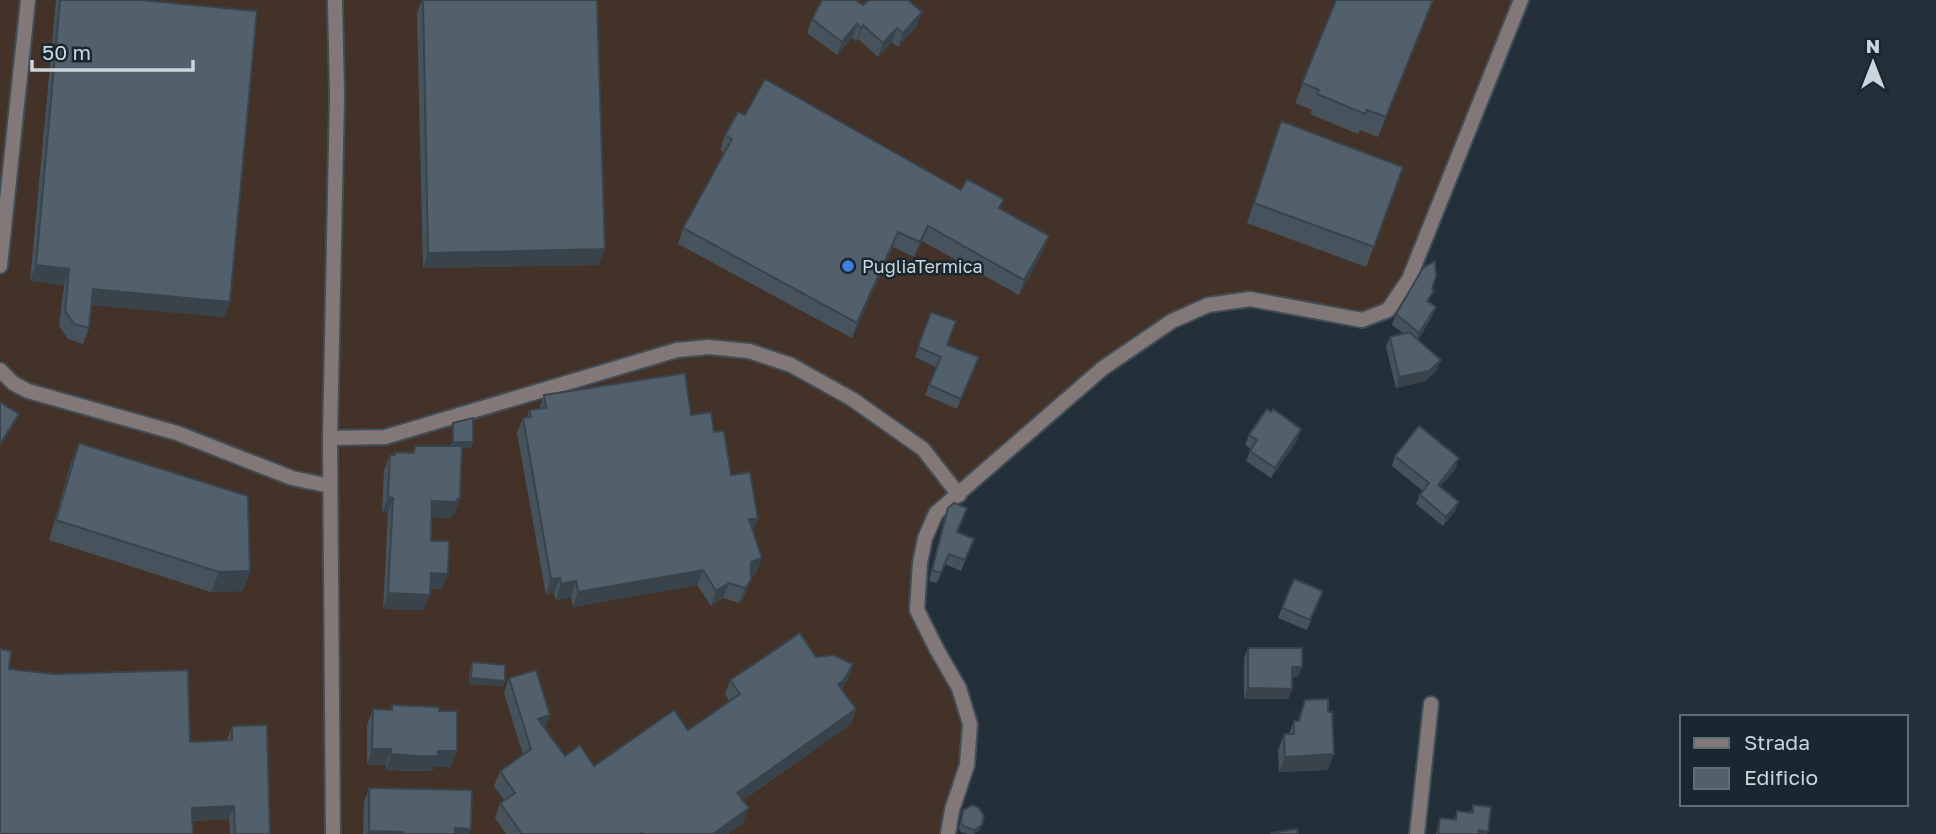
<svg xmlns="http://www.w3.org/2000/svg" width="1936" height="834" font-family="'Golos Text',sans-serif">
	<rect width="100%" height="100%" fill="#23303a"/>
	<polygon fill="#433227" points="0,0 1522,0 1462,146 1388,310 1362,320 1250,299 1208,305 1103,368 936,513 917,610 970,724 948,834 0,834"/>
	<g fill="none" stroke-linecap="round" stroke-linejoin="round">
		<defs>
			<g id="street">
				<polyline points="0,266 28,0"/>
				<polyline points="0,370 13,383 28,391 177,433 292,478 330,486"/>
				<polyline points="330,438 385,437 677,350 709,347 749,351 791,365 852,399 923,449 959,495"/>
				<polyline points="333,834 330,438 337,96 335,0"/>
				<polyline points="948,834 952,810 967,765 970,724 959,688 937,650 917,610 920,563 925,538 936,513 1103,368 1172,321 1208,305 1250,299 1362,320 1388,310 1409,279 1521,0"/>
				<polyline points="1417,834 1431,704"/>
			</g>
		</defs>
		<use href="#street" stroke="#424e57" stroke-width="18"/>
		<use href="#street" stroke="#817877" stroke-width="14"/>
	</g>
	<g fill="#46535c">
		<polygon points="56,0 140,0 225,317 91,305 89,328 83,344 68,339 59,326 64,285 30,281"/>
		<polygon points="422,0 597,0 605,249 599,265 423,268 417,13"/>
		<polygon points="1336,0 1434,0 1378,137 1360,130 1358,134 1310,114 1312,110 1295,103"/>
		<polygon points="863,5 917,26 898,47 892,42 878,57 858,39 856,41 852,38 837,55 807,33 812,19"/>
		<polygon points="745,115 961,190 1001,209 1049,236 1043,251 1019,295 922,241 914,257 893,247 852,338 678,244 683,228 724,153 720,150 725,135"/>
		<polygon points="1281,121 1403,167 1366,267 1247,223"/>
		<polygon points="1432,289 1429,302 1432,317 1418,340 1437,370 1425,381 1396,388 1386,347 1390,337 1403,333 1392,325 1396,314"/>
		<polygon points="931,312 947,345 979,357 957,409 925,395 936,367 915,357"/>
		<polygon points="544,395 691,415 714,432 753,531 756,574 751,576 745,596 739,603 723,598 711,606 697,585 573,607 571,597 556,600 554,593 546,595 517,433 523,418 527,417 529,410 539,409"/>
		<polygon points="453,423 473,442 471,448 462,448 454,515 452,514 451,518 431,517 431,541 442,589 430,589 424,610 383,609 388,513 382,513 384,470 390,455 394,455 395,452 413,453 415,446 452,446 452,428"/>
		<polygon points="1249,435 1298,439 1271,478 1246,461 1251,449 1245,445"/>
		<polygon points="79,443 250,571 243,591 211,592 49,540 71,463"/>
		<polygon points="1395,456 1456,468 1440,487 1455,511 1443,526 1416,504 1420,495 1423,491 1392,466"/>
		<polygon points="948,508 958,532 974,539 961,571 945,564 937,583 929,581 944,519"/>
		<polygon points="1323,591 1307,630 1278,618 1282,608"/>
		<polygon points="1248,648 1298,677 1292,677 1292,689 1288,699 1244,699 1244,658"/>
		<polygon points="816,657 853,664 848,679 842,689 856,709 851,724 743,800 743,823 728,834 506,834 495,818 500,803 504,800 494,786 500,771 523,755 504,693 509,678 565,756 594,766 688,730 729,701 725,694 730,680"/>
		<polygon points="472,662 503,686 469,684 470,668"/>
		<polygon points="9,669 190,742 227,740 232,726 270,834 230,834 229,819 193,821"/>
		<polygon points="1305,700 1328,770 1279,772 1278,750 1284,734 1289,734 1294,721 1298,721"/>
		<polygon points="392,705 439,711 451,767 434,767 432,771 412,771 386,770 386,765 367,765 367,725 373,709 390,710"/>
		<polygon points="369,788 469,834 363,834 364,802"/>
		<polygon points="1473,805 1487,834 1436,834 1440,818 1454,820 1457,811 1471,812"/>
		<polygon points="963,810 980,830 974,834 968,834 961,832 959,828"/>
	</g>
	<g fill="#39434b">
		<polygon points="1433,0 1434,0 1378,137 1386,117"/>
		<polygon points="922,12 917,26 898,47 903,33"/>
		<polygon points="857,24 852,38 837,55 842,42"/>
		<polygon points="863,25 858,39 856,41 861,28"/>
		<polygon points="897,28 892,42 878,57 883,43"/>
		<polygon points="928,226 922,241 914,257 920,242"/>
		<polygon points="898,232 893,247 852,338 857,323"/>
		<polygon points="1049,236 1043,251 1019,295 1024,280"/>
		<polygon points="605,249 599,265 423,268 428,253"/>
		<polygon points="36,265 69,269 64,285 30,281"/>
		<polygon points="93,289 230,302 225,317 87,305"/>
		<polygon points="1436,307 1432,317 1415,344 1419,333"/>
		<polygon points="1441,360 1437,370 1425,381 1396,388 1399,377"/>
		<polygon points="19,414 17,420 0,447 1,443"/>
		<polygon points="1301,429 1298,439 1271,478 1275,468"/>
		<polygon points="453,442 473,442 471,448 452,448"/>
		<polygon points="1459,458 1456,468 1434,494 1438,485"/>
		<polygon points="388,497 393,498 388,513 382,513"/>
		<polygon points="457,499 460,499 454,515 452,514 451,518 426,517 432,501"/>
		<polygon points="1459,502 1455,511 1443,526 1446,517"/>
		<polygon points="749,519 758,519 752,535"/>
		<polygon points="762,558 756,574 745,577 751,562"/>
		<polygon points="703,570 697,585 573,607 578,592"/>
		<polygon points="250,571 243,591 211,592 219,572"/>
		<polygon points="431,573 448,574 442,589 425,589"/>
		<polygon points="560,578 554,593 546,595 551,579"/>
		<polygon points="751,580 745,596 739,603 745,588"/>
		<polygon points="576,581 571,597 556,600 561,584"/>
		<polygon points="729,583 723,598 711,606 716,591"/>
		<polygon points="388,593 430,595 424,610 383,609"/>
		<polygon points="853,664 848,679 838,696 838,684"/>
		<polygon points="1292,667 1302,667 1298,677 1288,677"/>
		<polygon points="471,678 505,681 503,686 469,684"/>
		<polygon points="1248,688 1292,689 1288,699 1244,699"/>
		<polygon points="856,709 851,724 732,807 737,793"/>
		<polygon points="550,715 545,730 538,719"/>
		<polygon points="372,749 391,749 386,765 367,765"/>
		<polygon points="438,751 457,751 451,767 434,767 432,771 386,770 391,754"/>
		<polygon points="1334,754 1328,770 1279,772 1285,757"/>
		<polygon points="234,806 229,819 188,821 192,808"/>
		<polygon points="749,808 743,823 728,834 713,834"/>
		<polygon points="982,825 980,830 973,834 974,830"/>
		<polygon points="455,828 471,829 469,834 453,834"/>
		<polygon points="1479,830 1488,832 1487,834 1478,834"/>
		<polygon points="369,831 403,832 402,834 367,834"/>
	</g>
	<g fill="#51606b" stroke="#39434b" stroke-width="2">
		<polygon points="60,0 140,0 257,11 230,302 93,289 89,328 74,324 65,311 69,269 36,265"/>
		<polygon points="423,0 597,0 605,249 428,253"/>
		<polygon points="822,0 855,0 863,5 869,0 908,0 922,12 903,33 897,28 883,43 863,25 861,28 857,24 842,42 812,19"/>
		<polygon points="1336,0 1433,0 1386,117 1367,110 1365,114 1317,94 1319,90 1302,83"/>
		<polygon points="765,79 961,190 967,179 1004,199 999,208 1049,236 1024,280 928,226 920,242 898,232 857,323 683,228 732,139 725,135 738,112 745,115"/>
		<polygon points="1281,121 1403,167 1374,247 1254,203"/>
		<polygon points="1435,261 1436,276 1432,289 1434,291 1427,301 1436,307 1419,333 1396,314 1423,268"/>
		<polygon points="931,312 956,321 947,345 979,357 961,399 929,385 941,357 918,347"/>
		<polygon points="1409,332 1441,360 1429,371 1399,377 1390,337"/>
		<polygon points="685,373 691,415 711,412 714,432 724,431 731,475 750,472 758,519 749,519 762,558 751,562 751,580 745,588 729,583 716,591 703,570 578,592 576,581 561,584 560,578 551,579 523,418 531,417 529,410 546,408 544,395"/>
		<polygon points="0,402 19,414 1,443 0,442"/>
		<polygon points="1267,409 1271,412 1273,409 1301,429 1275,468 1250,451 1257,440 1249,435"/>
		<polygon points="473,418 473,442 453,442 453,423"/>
		<polygon points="1419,426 1459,458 1438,485 1459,502 1446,517 1420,495 1429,483 1395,456"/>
		<polygon points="79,443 248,496 250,571 219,572 56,520"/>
		<polygon points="415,446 462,446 460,499 457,499 456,502 432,501 431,541 449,541 448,574 431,573 430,595 388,593 393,498 388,497 390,455 395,455 395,452 414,453"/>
		<polygon points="954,503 967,508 957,532 974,539 965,560 949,554 941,573 932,570 948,508"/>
		<polygon points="1294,579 1323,591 1310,620 1282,608"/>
		<polygon points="800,633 816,657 833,655 853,664 843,681 838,684 856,709 737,793 749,808 713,834 643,834 642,833 640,834 522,834 500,803 515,793 500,771 531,749 509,678 536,670 550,715 538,719 565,756 580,745 594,766 674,710 688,730 740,694 730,680"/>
		<polygon points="1248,648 1302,648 1302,667 1292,667 1292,689 1248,688"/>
		<polygon points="0,649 11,651 9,669 55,674 188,670 190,742 232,740 232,726 267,725 270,834 235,834 234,806 192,808 193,834 0,834"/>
		<polygon points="472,662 505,665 505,681 471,678"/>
		<polygon points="1328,699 1328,712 1332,712 1334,754 1285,757 1284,734 1294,734 1294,721 1299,721 1305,700"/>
		<polygon points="392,705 439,707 439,711 457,711 457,751 438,751 438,756 418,756 391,754 391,749 372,749 373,709 392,710"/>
		<polygon points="369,788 472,790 471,829 455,828 455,834 403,834 403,832 369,831"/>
		<polygon points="973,805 979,808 984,816 982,825 974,830 963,826 961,822 963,810"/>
		<polygon points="1473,805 1491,807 1488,832 1479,830 1479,834 1438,834 1440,818 1456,820 1457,811 1473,813"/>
		<polygon points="1297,829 1298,834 1271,834 1271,833"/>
	</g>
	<circle fill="#3f7fe0" stroke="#192730" stroke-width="2.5" cx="848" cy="266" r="7"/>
	<g text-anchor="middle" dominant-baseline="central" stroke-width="5" stroke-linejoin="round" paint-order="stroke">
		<g font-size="18" fill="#cdd5dc" stroke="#192730" text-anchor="start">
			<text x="862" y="266">PugliaTermica</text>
		</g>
	</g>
	<rect x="1680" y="715" width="228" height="91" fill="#192730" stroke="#616d75" stroke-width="2"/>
	<rect x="1694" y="738" width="35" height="10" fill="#817877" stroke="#616d75" stroke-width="2"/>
	<text x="1744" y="750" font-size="21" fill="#cdd5dc">Strada</text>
	<rect x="1694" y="768" width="35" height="21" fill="#51606b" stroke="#616d75" stroke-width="2"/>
	<text x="1744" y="785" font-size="21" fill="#cdd5dc">Edificio</text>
	<g transform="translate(1873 63)" stroke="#192730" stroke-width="5" paint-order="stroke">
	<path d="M0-5L12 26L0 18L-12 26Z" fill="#cdd5dc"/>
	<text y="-10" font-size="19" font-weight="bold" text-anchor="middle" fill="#cdd5dc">N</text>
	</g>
	<path d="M32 60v10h161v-10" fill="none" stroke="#cdd5dc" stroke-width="3.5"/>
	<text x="42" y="60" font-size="21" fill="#cdd5dc" stroke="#192730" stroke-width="5" paint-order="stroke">50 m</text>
</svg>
